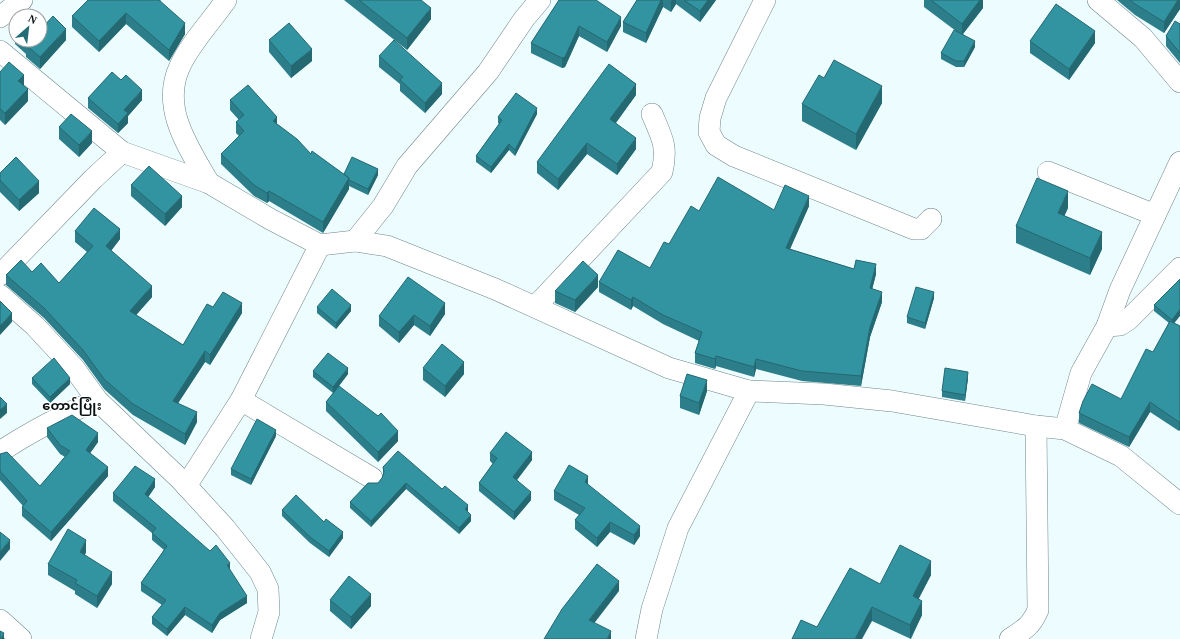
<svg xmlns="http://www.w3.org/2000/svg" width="1180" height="639" font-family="'Times New Roman','Noto Sans Myanmar',serif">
	<rect width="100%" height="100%" fill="#edfcff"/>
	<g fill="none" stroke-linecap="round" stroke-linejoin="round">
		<defs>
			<g id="minor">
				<polyline points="765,0 716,98 710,118 709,132 716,145 734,156 914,229 921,229 931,219"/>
				<polyline points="1098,0 1143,38 1180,82"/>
				<polyline points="0,17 22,0"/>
				<polyline points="0,51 122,152 209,183 270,219 320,245 355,241 387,246 495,289 669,368 749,391 824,394 892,401 1036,426 1065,429 1121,456 1180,504"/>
				<polyline points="1048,172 1155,215"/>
				<path d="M209,183C189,148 160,108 180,66C191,42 211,22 226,0"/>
				<polyline points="355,241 383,206 407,166 488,72 524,19 540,0"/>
				<polyline points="0,275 93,179 122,152"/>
				<polyline points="0,295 35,326 74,368 97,400 181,480 225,528 260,572 268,589 269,612 261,639"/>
				<path d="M535,307L662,172C668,146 662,138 652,114"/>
				<polyline points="1107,326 1120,325 1128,320 1180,268"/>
				<polyline points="241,400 372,478"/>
				<polyline points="1065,429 1081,373 1107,326 1120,290 1180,162"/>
				<path d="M0,452C31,431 63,415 97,400"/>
				<polyline points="186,486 241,400 320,245"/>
				<polyline points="0,620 21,639"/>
				<polyline points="646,639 652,609 678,528 749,391"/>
				<path d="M1010,639C1025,629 1031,626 1038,610L1036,426"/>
			</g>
		</defs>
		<use href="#minor" stroke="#6f878a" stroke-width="22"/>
		<use href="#minor" stroke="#fff" stroke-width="21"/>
	</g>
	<g fill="#2c7f8a">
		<polygon points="88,0 161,0 160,1 185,34 169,61 126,24 99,52 72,27 72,16"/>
		<polygon points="344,0 421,0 431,19 407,50"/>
		<polygon points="559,0 621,26 607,52 579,36 565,67 562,68 531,53 531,43"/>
		<polygon points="637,0 716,0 700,22 676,4 671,12 663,7 646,43 623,32 623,22"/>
		<polygon points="924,0 983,0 983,8 963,34 975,47 964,67 956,67 941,59 941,53 956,31 924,7"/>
		<polygon points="1117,0 1180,0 1180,9 1164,33 1135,15"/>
		<polygon points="1180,24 1180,63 1166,46 1166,36"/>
		<polygon points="42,28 66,40 40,69 26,57 26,54 15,44 15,32 16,32 16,40 40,40"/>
		<polygon points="269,40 312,61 291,78 269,52"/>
		<polygon points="1030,41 1095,43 1069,80 1030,53"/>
		<polygon points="379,56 442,94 425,113 400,91 400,84 379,67"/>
		<polygon points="0,72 24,86 28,101 5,125 0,120"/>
		<polygon points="824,78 882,103 856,150 802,121 802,104"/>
		<polygon points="636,95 616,123 636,149 617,175 587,154 558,190 537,173 537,162"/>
		<polygon points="88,98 142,100 128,116 128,123 118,133 88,108"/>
		<polygon points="230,100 277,124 311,154 344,174 378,175 368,195 349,186 349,189 323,233 269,201 267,203 254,196 221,164 221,154 239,136 236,133 236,122 239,120 230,110"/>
		<polygon points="537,114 515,156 509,150 491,173 476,162 476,156 499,124 498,123 498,117"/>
		<polygon points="59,127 92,143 79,157 59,139"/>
		<polygon points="0,173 39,193 19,211 0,192"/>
		<polygon points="131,185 182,207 165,226 131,196"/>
		<polygon points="809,206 790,249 854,269 876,274 872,289 882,302 870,337 861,386 802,381 756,369 754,377 716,366 715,369 695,363 695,353 699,341 663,324 633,306 631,310 599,292 599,282 650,268 669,244 699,211 774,210"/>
		<polygon points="1068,208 1064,216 1102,249 1090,275 1016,243 1016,226"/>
		<polygon points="75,231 120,239 111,251 152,297 136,315 183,345 213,307 242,313 210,365 205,362 178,403 197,422 185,445 133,415 104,389 83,360 44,318 6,285 6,275 32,272 59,283 87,252 75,242"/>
		<polygon points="1180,279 1174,323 1180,326 1179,431 1150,412 1129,447 1079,423 1079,413 1121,399 1153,352 1169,323 1154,311 1154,305"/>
		<polygon points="598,287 575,312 555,303 555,291"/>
		<polygon points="934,298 925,329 907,323 907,317"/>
		<polygon points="317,307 351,311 336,329 317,313"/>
		<polygon points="445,314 430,336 414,325 399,343 379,326 379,316"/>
		<polygon points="423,368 464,374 445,397 423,380"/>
		<polygon points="313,371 348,374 339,386 398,441 378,462 326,411 326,402 333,393 313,377"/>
		<polygon points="32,378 70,384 50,403 32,384"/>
		<polygon points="968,378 965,401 942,397 942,391"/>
		<polygon points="707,391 699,415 680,408 680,396"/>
		<polygon points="47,428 98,442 90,453 108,476 51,541 22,516 22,507 23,506 0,480 0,454 40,486 65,457 60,454 47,437"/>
		<polygon points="276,436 251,485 231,475 231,469"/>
		<polygon points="490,453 532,460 517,480 531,500 514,520 479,491 479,483 493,464 490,461"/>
		<polygon points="383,467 442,489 468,511 468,512 471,521 459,534 406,489 371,527 350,508 350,502 378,483 382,478 383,475"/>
		<polygon points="588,485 640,536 634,545 610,532 597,547 575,529 575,520 579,515 554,500 554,491"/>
		<polygon points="155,487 148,497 230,570 247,603 220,620 212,633 185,615 167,636 152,624 152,617 162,605 141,591 141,583 164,550 152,540 152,533 113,501 113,493"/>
		<polygon points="282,510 324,522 343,538 329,557 310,543 282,516"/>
		<polygon points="86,552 85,555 112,584 97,608 75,594 75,591 48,575 48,564"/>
		<polygon points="931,575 918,599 922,615 911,639 872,621 817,627 880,584"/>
		<polygon points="330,600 371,606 351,629 330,611"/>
	</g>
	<g fill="#246871">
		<polygon points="661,0 663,0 663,7 646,43 646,33"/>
		<polygon points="672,0 676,0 676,4 671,12 671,1"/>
		<polygon points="708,0 716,0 700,22 700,11"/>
		<polygon points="980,0 983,0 983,8 962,35 962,24"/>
		<polygon points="1178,0 1180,0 1180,9 1164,33 1164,22"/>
		<polygon points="431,8 431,19 407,50 407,38"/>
		<polygon points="126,13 126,24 99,52 99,41"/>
		<polygon points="621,17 621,26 607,52 607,42"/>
		<polygon points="185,23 185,34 169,61 169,50"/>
		<polygon points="579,26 579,36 565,67 562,68 562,58"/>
		<polygon points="66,29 66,40 40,69 40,57"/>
		<polygon points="1095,31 1095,43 1069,80 1069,69"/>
		<polygon points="975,41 975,47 964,67 964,61"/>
		<polygon points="312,49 312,61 291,78 291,66"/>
		<polygon points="24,75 24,86 18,81"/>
		<polygon points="442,83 442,94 425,113 425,103"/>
		<polygon points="636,84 636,95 610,130 610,119"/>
		<polygon points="882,86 882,103 856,150 856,134"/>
		<polygon points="28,89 28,101 5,125 5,113"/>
		<polygon points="142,90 142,100 128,116 128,123 118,133 118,124 124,110"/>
		<polygon points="537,108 537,114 515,156 515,150"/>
		<polygon points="277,117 277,128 273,121"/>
		<polygon points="92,131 92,143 79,157 79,145"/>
		<polygon points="636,138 636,149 617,175 617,164"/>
		<polygon points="587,143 587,154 558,190 558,179"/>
		<polygon points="509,144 509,150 491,173 491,167"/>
		<polygon points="378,169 378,175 368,195 368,189"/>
		<polygon points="349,178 349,189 323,233 323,222"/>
		<polygon points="39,181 39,193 19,211 19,200"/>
		<polygon points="269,191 269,201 267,203 267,193"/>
		<polygon points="1068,191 1068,208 1058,230 1058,213"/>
		<polygon points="182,196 182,207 165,226 165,214"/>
		<polygon points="809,196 809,206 786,258 786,248"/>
		<polygon points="120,229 120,239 106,257 106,246"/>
		<polygon points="1102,232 1102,249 1090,275 1090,258"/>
		<polygon points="876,264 876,274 870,298 870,288"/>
		<polygon points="598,275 598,287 575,312 575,300"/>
		<polygon points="152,286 152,297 130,322 130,311"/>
		<polygon points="882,292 882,302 870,337 861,386 861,376 870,327"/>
		<polygon points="934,292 934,298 925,329 925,323"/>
		<polygon points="633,297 633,306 631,310 631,300"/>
		<polygon points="242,303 242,313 210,365 210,355"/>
		<polygon points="445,303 445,314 430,336 430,326"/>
		<polygon points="351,305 351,311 336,329 336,323"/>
		<polygon points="1180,309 1180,316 1172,326 1172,320"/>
		<polygon points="12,313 12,322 0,335 0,326"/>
		<polygon points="414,315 414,325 399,343 399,332"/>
		<polygon points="205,351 205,362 173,411 173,401"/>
		<polygon points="716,356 716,366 715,369 715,359"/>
		<polygon points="756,359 756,369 754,377 754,367"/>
		<polygon points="464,362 464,374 445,397 445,386"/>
		<polygon points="348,368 348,374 333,393 333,387"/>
		<polygon points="968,372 968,378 965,401 965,395"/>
		<polygon points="70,378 70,384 50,403 50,397"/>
		<polygon points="707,380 707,391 699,415 699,403"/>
		<polygon points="1150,402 1150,412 1129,447 1129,437"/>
		<polygon points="7,404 7,413 0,419 0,410"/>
		<polygon points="197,412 197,422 185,445 185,434"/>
		<polygon points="1180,421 1180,430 1179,431 1179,422"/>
		<polygon points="276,430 276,436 251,485 251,479"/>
		<polygon points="398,431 398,441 378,462 378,452"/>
		<polygon points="98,433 98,442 86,459 86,450"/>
		<polygon points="532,452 532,460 513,485 513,477"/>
		<polygon points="108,467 108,476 51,541 51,532"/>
		<polygon points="588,476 588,485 585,482"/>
		<polygon points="155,479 155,487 145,502 145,494"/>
		<polygon points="406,483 406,489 371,527 371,521"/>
		<polygon points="531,492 531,500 514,520 514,512"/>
		<polygon points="468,505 468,511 465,515 465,509"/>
		<polygon points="471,515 471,521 459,534 459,528"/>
		<polygon points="610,522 610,532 597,547 597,538"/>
		<polygon points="640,526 640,536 634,545 634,535"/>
		<polygon points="343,532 343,538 329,557 329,551"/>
		<polygon points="10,540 10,549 0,561 0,552"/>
		<polygon points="86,540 86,552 80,564 80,552"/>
		<polygon points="931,561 931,575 913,610 913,596"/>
		<polygon points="230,563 230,570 227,565"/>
		<polygon points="112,572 112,584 97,608 97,596"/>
		<polygon points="619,581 619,591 589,630 589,620"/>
		<polygon points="371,594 371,606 351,629 351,617"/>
		<polygon points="247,596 247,603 220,620 212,633 212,625 220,613"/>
		<polygon points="922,601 922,615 910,639 910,625"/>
		<polygon points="185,607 185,615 167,636 167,629"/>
		<polygon points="872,607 872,621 862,639 855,639"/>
		<polygon points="611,631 611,639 607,639"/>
		<polygon points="4,633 4,639 1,639"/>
	</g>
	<g fill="#3394a1" stroke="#246871">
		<polygon points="88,0 159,0 185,23 169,50 126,13 99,41 72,16"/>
		<polygon points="359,0 421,0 431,8 407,38"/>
		<polygon points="559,0 596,0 621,17 607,42 579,26 565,57 562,58 531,43"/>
		<polygon points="637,0 661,0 646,33 623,22"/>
		<polygon points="684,0 708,0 700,11"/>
		<polygon points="931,0 980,0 962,24"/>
		<polygon points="1130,0 1178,0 1164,22 1135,4"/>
		<polygon points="1056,4 1095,31 1069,69 1030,41"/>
		<polygon points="53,16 66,29 40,57 26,45 27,43 23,40 40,40 40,26 42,28"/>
		<polygon points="1175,21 1180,24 1180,53 1166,36"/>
		<polygon points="289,23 312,49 291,66 269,40"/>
		<polygon points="954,30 975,41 964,61 956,61 941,53"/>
		<polygon points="394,40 442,83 425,103 400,80 403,77 379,56"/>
		<polygon points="834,60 882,86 856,134 802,104 819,75 824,78"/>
		<polygon points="9,62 24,75 18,81 28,89 5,113 0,109 0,72"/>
		<polygon points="609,64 636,84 610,119 636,138 617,164 587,143 558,179 537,162"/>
		<polygon points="112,72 121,80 126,75 142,90 124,110 128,113 118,124 88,98"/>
		<polygon points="248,85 277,117 273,121 297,139 311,154 312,151 349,178 323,222 269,191 267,193 254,185 221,154 244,131 236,122 244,115 230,100"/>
		<polygon points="516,93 537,108 515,150 509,144 491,167 476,156 502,120 498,117"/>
		<polygon points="71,114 92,131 79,145 59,127"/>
		<polygon points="16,157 39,181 19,200 0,180 0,173"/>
		<polygon points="352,157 378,169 368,189 349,180 349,178 344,174"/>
		<polygon points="149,166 182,196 165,214 131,185"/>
		<polygon points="718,177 774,210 785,185 809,196 786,248 854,269 856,260 876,264 870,288 882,292 870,327 861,376 802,371 756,359 754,367 716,356 715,359 695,353 702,332 663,315 633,297 631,300 599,282 618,250 650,268 664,242 669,244 691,206 699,211"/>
		<polygon points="1037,178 1068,191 1058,213 1102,232 1090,258 1016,226"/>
		<polygon points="94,208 120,229 106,246 152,286 130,311 183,345 207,304 213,307 223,292 242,303 210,355 205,351 173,401 197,412 185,434 133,404 104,379 83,350 44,308 6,275 21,260 32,272 41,263 59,283 93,246 75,231"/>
		<polygon points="583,261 598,275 575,300 555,291"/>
		<polygon points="408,277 445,303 430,326 414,315 399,332 379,316"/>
		<polygon points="1180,279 1180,309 1172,320 1154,305"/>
		<polygon points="916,287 934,292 925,323 907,317"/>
		<polygon points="332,289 351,305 336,323 317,307"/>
		<polygon points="0,301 12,313 0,326"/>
		<polygon points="1170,321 1180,326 1180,421 1179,422 1150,402 1129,437 1079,413 1083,401 1092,384 1121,399 1146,349 1153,352"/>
		<polygon points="442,344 464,362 445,386 423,368"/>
		<polygon points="328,353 348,368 333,387 313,371"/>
		<polygon points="54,358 70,378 50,397 32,378"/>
		<polygon points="945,368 968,372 965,395 942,391"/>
		<polygon points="687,374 707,380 699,403 680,396"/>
		<polygon points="339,386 378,416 381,413 398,431 378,452 326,402"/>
		<polygon points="0,397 7,404 0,410"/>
		<polygon points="72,415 98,433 86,450 108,467 51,532 22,507 27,501 0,471 0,454 7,452 40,486 70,451 60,445 47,428"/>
		<polygon points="257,419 276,430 251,479 231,469"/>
		<polygon points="506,432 532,452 513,477 531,492 514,512 479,483 497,458 490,453"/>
		<polygon points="398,451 442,489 445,486 468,505 465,509 471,515 459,528 406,483 371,521 350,502 368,483 378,483 382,478 384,472 383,467"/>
		<polygon points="569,465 588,476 585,482 640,526 634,535 610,522 597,538 575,520 585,508 554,491"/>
		<polygon points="135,466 155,479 145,494 210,551 216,545 230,563 227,565 247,596 220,613 212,625 185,607 167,629 152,617 166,600 141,583 167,546 152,533 156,528 113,493"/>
		<polygon points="296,495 324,522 326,519 343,532 329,551 310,537 282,510"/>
		<polygon points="68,529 86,540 80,552 112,572 97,596 75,583 77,580 48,564"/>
		<polygon points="0,532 10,540 0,552"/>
		<polygon points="900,545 931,561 913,596 922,601 910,625 872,607 855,639 792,639 801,620 817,627 850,568 880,584"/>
		<polygon points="597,564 619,581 589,620 611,631 607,639 544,639 562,609"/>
		<polygon points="349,576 371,594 351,617 330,600"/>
		<polygon points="0,631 4,633 1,639 0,639"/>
	</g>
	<g text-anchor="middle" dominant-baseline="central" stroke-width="3" stroke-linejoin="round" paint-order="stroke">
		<g font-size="13" font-weight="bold" fill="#091213" stroke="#fff">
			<text x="72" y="405">တောင်ပြုံး</text>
		</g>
	</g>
	<g transform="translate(28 28) rotate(28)"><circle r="19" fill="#ffffff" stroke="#9da0a1"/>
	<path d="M0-3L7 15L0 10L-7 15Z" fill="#226c75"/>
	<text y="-6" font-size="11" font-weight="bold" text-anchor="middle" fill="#091213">N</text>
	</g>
</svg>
